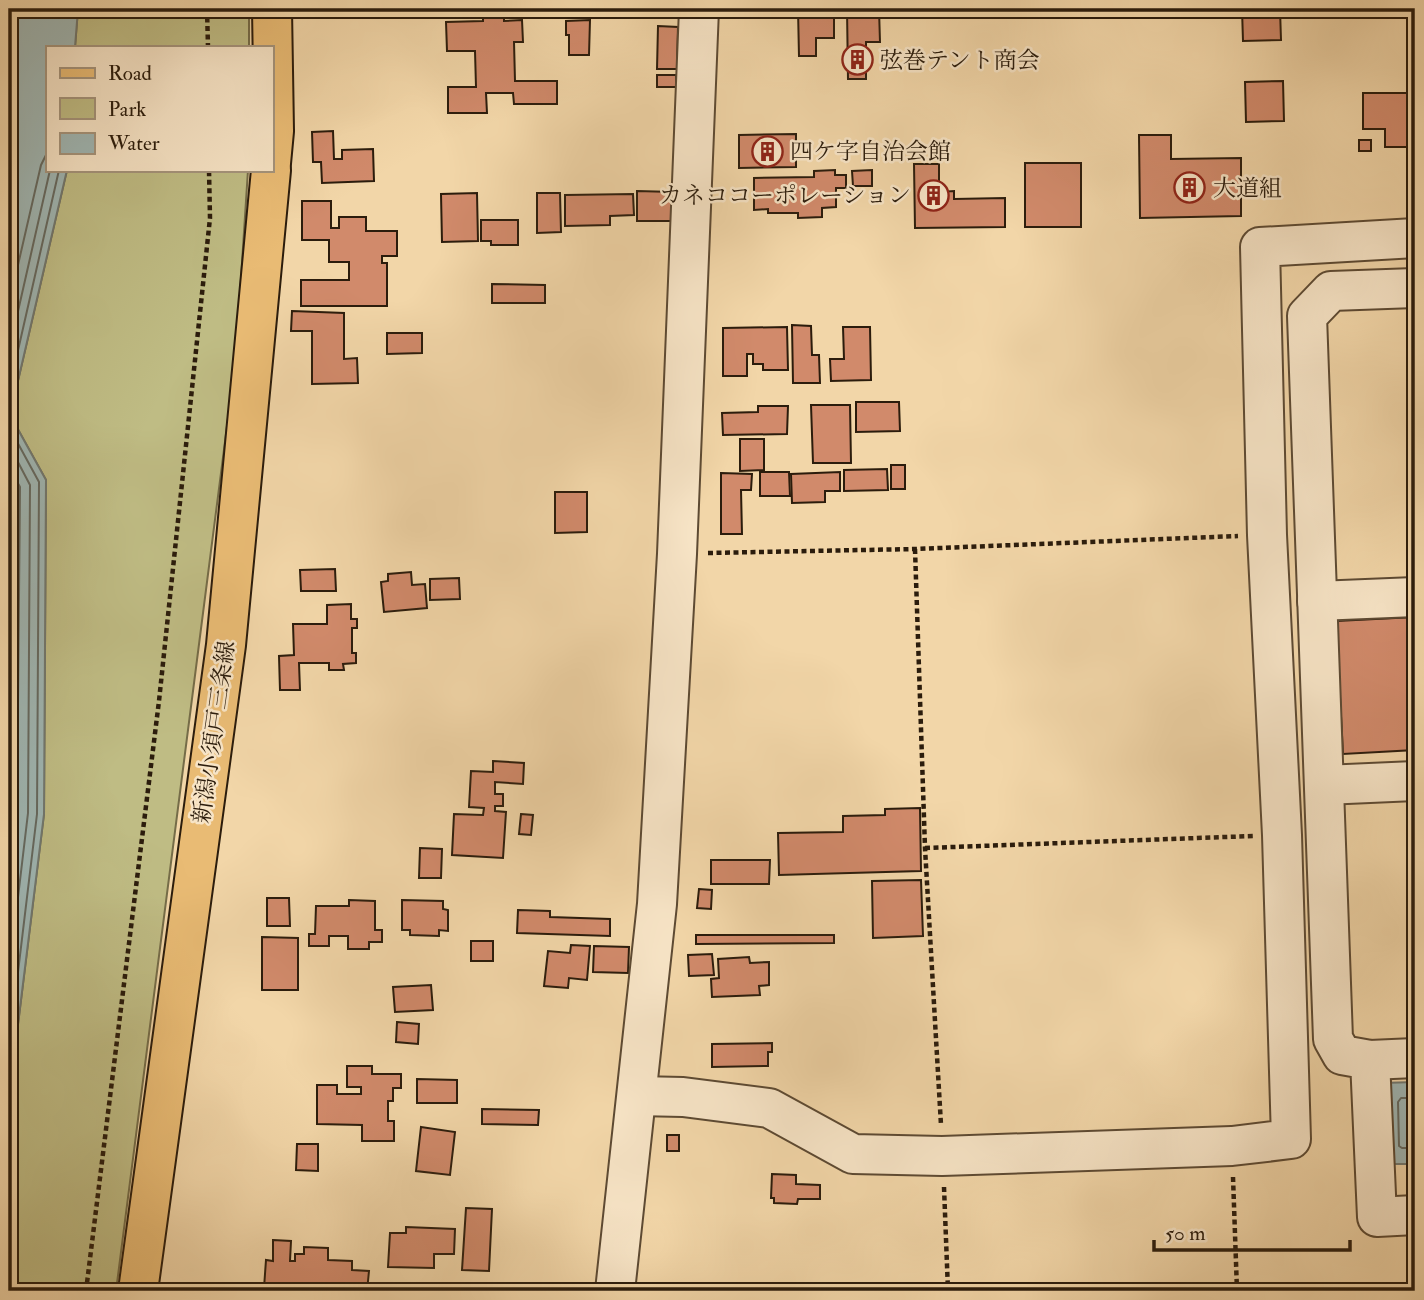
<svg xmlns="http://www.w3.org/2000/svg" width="1424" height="1300" font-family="'IM FELL Double Pica','Noto Serif JP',serif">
	<rect width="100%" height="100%" fill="#f2d6a8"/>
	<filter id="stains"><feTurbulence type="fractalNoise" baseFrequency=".00286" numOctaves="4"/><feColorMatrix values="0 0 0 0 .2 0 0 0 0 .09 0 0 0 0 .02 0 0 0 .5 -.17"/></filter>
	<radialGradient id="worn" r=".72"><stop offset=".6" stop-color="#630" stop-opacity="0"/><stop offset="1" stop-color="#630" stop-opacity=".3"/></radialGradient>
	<g fill="#bfbc84" stroke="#756c48" stroke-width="2">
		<polygon points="78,9 249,9 249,47 75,47"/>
		<polygon points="67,170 248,170 236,356 116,1291 9,1291 9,1097 44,814 46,480 10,415"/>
	</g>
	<g fill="#9fb6b3" stroke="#717870" stroke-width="2">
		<polygon points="9,9 78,9 75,47 47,47 47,170 67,170 10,415 46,480 44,814 9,1097"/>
		<polygon points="1415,1082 1415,1164 1383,1164 1382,1083"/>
	</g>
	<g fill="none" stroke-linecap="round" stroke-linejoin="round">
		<g stroke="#656960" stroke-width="2">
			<polyline points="9,304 41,165 47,153"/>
			<polyline points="9,351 50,170"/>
			<polyline points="9,390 59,170"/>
			<polyline points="9,427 39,482 37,814 9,1047"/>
			<polyline points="9,445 30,485 28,813 9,973"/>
			<polyline points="9,467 20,487 17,812 9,885"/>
			<polyline points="1415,1098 1401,1098 1398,1102 1399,1146 1402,1148 1415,1148"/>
		</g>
	</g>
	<g fill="#d18a6b" stroke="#2b1c0c" stroke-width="2">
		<polygon points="483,9 504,9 504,21 522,20 523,42 514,42 515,81 557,81 557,104 514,104 513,93 486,93 487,113 448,113 448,87 476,87 475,51 447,51 446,22 483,21"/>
		<rect x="639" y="9" width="40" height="2"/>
		<polygon points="798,9 834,9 834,38 816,38 816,56 799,56"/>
		<polygon points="847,9 879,9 880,42 866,42 866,79 848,79"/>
		<polygon points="1242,9 1280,9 1281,40 1243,41"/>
		<polygon points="590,20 589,55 569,55 569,35 566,35 566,21"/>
		<polygon points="658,26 678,27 677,69 657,69"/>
		<rect x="1410" y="49" width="5" height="26"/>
		<rect x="657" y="75" width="19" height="12"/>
		<polygon points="1283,81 1284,121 1246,122 1245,82"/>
		<polygon points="1363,93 1410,93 1410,147 1385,147 1385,129 1363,129"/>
		<polygon points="333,131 334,159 342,159 342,150 373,149 374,181 322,183 321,162 313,162 312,132"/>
		<polygon points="796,134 796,167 739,168 739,135"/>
		<polygon points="1139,135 1171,135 1171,159 1241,158 1241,216 1140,218"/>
		<rect x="1359" y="140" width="12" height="11"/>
		<rect x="1025" y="163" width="56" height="64"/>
		<polygon points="914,164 939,164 939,192 954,191 954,199 1005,198 1005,227 915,228"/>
		<polygon points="835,170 835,175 846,175 846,188 836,188 836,207 822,208 822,217 798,218 798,213 768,213 768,209 754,210 754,178 814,177 814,171"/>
		<polygon points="872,170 872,186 853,186 852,171"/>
		<polygon points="637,191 673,192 672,221 637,221"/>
		<polygon points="477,193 478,241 442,242 441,194"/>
		<polygon points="537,193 560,193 561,232 537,233"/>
		<polygon points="633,194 634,215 610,216 610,225 565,226 565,195"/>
		<polygon points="302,201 331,201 331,228 339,228 339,217 366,217 366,231 397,231 397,256 382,256 382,263 387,263 387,306 301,306 301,280 349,280 349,262 329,262 329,240 302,240"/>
		<polygon points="481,220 518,220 518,245 491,245 491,241 481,241"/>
		<polygon points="492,284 545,285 545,303 492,303"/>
		<polygon points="292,311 344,313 344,359 357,358 358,383 312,384 312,331 291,331"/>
		<polygon points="792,325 811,326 812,355 819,355 820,383 793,383"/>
		<polygon points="787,327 788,370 763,370 763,364 753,364 753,354 747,354 747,376 723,376 723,328"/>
		<polygon points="843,327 870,327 871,380 831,381 830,359 844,359"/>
		<polygon points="387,333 422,333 422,353 387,354"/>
		<polygon points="856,402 899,402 900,431 856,432"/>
		<polygon points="811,405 850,405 851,463 813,463"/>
		<polygon points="758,406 788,406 787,434 723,435 722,413 758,412"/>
		<polygon points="740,439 764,439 764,470 740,471"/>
		<rect x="891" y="465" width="14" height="24"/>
		<polygon points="887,469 888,490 844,491 844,470"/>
		<polygon points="760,472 789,472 790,496 760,496"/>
		<polygon points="840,472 840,491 825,491 825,502 792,503 791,474"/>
		<polygon points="721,473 752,474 751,490 741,490 742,534 721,534"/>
		<polygon points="555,492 587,492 587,532 555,533"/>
		<polygon points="335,569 336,591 301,591 300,570"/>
		<polygon points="411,572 412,585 425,584 427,608 384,612 381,582 388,581 388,574"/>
		<polygon points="459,578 460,599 430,600 430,579"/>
		<polygon points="351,604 351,619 357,619 357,628 352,628 352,653 356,653 356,663 343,664 344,670 329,670 329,663 299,663 300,690 280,690 279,656 294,655 293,624 327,624 327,605"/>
		<polygon points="1415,617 1415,750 1343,754 1336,621"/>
		<polygon points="493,761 524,763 523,784 495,782 495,794 503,794 503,806 495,806 495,811 506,812 503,858 452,855 454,814 483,815 484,808 469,807 471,771 493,772"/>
		<polygon points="920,808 921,871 779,875 778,833 843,832 843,816 885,815 885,809"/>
		<polygon points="521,814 533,815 531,835 519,834"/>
		<polygon points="420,848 442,849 441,878 419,878"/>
		<polygon points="711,860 770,860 769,884 711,884"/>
		<polygon points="921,880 923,936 873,938 872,881"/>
		<polygon points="699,889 712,890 711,909 697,908"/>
		<polygon points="267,898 289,898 290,926 267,926"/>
		<polygon points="349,900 375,901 375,930 382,930 382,942 369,942 369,949 348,949 348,936 329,936 329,946 309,946 309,934 315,934 316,906 349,906"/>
		<polygon points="402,900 443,901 443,909 448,910 448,931 439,930 439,936 410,935 410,930 402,930"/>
		<polygon points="518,910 550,911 550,917 610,919 610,936 517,933"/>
		<polygon points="696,935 834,935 834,943 696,944"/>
		<polygon points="262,937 298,938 298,990 262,990"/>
		<rect x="471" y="941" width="22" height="20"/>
		<polygon points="571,945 590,946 587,980 569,978 568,988 544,986 548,951 570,953"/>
		<polygon points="594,946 629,947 628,973 593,972"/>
		<polygon points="712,954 714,975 689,976 688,955"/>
		<polygon points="749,957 750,963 769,962 769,985 759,986 760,995 712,997 711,979 719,978 718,959"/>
		<polygon points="431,985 433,1010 395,1012 393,987"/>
		<polygon points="397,1022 419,1024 418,1044 396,1042"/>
		<polygon points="772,1043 772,1052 768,1052 768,1066 712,1067 712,1044"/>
		<polygon points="347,1066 372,1066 372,1074 401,1074 401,1088 393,1088 393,1101 388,1101 388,1121 394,1121 394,1141 362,1141 362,1125 317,1124 317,1085 337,1085 337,1094 361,1094 361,1087 347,1087"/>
		<polygon points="417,1079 457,1080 457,1103 417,1103"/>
		<polygon points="482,1109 539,1110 538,1125 482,1124"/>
		<polygon points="421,1127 455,1132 450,1175 416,1171"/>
		<rect x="667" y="1135" width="12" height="16"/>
		<polygon points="297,1144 318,1144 318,1171 296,1170"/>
		<polygon points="772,1174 796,1175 796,1184 820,1185 820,1199 798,1199 797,1204 774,1203 774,1198 771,1198"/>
		<polygon points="466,1208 492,1209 489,1271 462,1270"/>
		<polygon points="406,1227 455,1229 454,1254 434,1254 434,1268 388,1267 390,1233 406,1233"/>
		<polygon points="273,1240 291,1241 290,1261 295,1261 295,1254 304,1254 304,1247 328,1248 328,1260 352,1261 352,1270 369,1271 367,1291 264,1288 266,1260 273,1261"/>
	</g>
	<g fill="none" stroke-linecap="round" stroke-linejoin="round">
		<defs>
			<g id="minor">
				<polyline points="1415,288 1331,291 1307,316 1333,1039 1342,1055 1370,1060 1377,1217 1415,1215"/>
				<polyline points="1317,601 1415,597"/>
				<polyline points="1324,785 1415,781"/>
				<polyline points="1370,1060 1415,1058"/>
				<polyline points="637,1096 683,1097 769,1108 853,1154 942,1156 1232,1146 1291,1139 1282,835 1267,535 1260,247 1415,238"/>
				<polyline points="615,1291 657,904 677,554 699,9"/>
			</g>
			<g id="major">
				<polyline points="271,163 274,131 272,9"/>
				<polyline points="138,1291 226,645 271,170"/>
			</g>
		</defs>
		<use href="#minor" stroke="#5d4a33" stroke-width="42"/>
		<use href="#major" stroke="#2b1c0c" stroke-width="42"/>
		<g stroke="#2b1c0c" stroke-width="4.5" stroke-dasharray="5 3.5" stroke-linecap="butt">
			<polyline points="207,9 208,47"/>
			<polyline points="915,549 925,848 941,1125"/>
			<polyline points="708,553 915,549 1238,536"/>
			<polyline points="925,848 1253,836"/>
			<polyline points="1233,1177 1237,1291"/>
			<polyline points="944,1187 948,1291"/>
			<polyline points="86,1291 159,701 210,218 209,170"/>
		</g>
		<use href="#minor" stroke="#f7e4c6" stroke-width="38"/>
		<use href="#major" stroke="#e9bb74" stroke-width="38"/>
	</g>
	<defs>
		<symbol id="building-ring" viewBox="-11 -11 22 22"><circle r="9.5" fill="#f7e4c6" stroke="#8f2418" stroke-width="1.5"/><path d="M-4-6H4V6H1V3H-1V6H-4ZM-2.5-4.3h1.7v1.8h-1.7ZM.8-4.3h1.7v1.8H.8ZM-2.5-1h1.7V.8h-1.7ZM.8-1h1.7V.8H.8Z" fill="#8f2418"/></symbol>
	</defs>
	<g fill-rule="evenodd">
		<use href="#building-ring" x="840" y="42" width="35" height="35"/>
		<use href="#building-ring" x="750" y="134" width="35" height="35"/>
		<use href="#building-ring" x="1172" y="170" width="35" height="35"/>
		<use href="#building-ring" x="916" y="178" width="35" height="35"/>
	</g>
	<g text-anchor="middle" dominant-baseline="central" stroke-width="5" stroke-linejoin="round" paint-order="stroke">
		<g font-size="23" fill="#2b1c0c" stroke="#f7e4c6" text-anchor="start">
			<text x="880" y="60">弦巻テント商会</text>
			<text x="790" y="151">四ケ字自治会館</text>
			<text x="1213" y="188">大道組</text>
			<text x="911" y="195" text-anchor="end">カネココーポレーション</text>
		</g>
		<g font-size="23" fill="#2b1c0c" stroke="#f7e4c6">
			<text transform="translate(214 732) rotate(-82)">新潟小須戸三条線</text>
		</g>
	</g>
	<rect width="1424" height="1300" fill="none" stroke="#f2d6a8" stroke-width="35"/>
	<rect x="10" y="10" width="1403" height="1279" fill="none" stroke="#2b1c0c" stroke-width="3.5"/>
	<rect x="18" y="18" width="1389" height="1265" fill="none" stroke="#2b1c0c" stroke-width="2"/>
	<rect x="46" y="46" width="228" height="126" fill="#f7e4c6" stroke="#a5947c" stroke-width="2"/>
	<rect x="60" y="68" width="35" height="10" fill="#e9bb74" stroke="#a5947c" stroke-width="2"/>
	<text x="108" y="80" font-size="21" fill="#2b1c0c">Road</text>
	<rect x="60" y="98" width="35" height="21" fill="#bfbc84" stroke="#a5947c" stroke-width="2"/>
	<text x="108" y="116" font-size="21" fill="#2b1c0c">Park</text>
	<rect x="60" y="133" width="35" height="21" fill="#9fb6b3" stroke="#a5947c" stroke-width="2"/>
	<text x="108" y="150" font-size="21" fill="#2b1c0c">Water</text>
	<path d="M1154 1240v10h196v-10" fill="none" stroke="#2b1c0c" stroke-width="3.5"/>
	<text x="1165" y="1240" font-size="21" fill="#2b1c0c" stroke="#f7e4c6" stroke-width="5" paint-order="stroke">50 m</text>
	<rect width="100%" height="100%" filter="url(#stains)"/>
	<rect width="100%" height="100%" fill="url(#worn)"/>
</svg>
